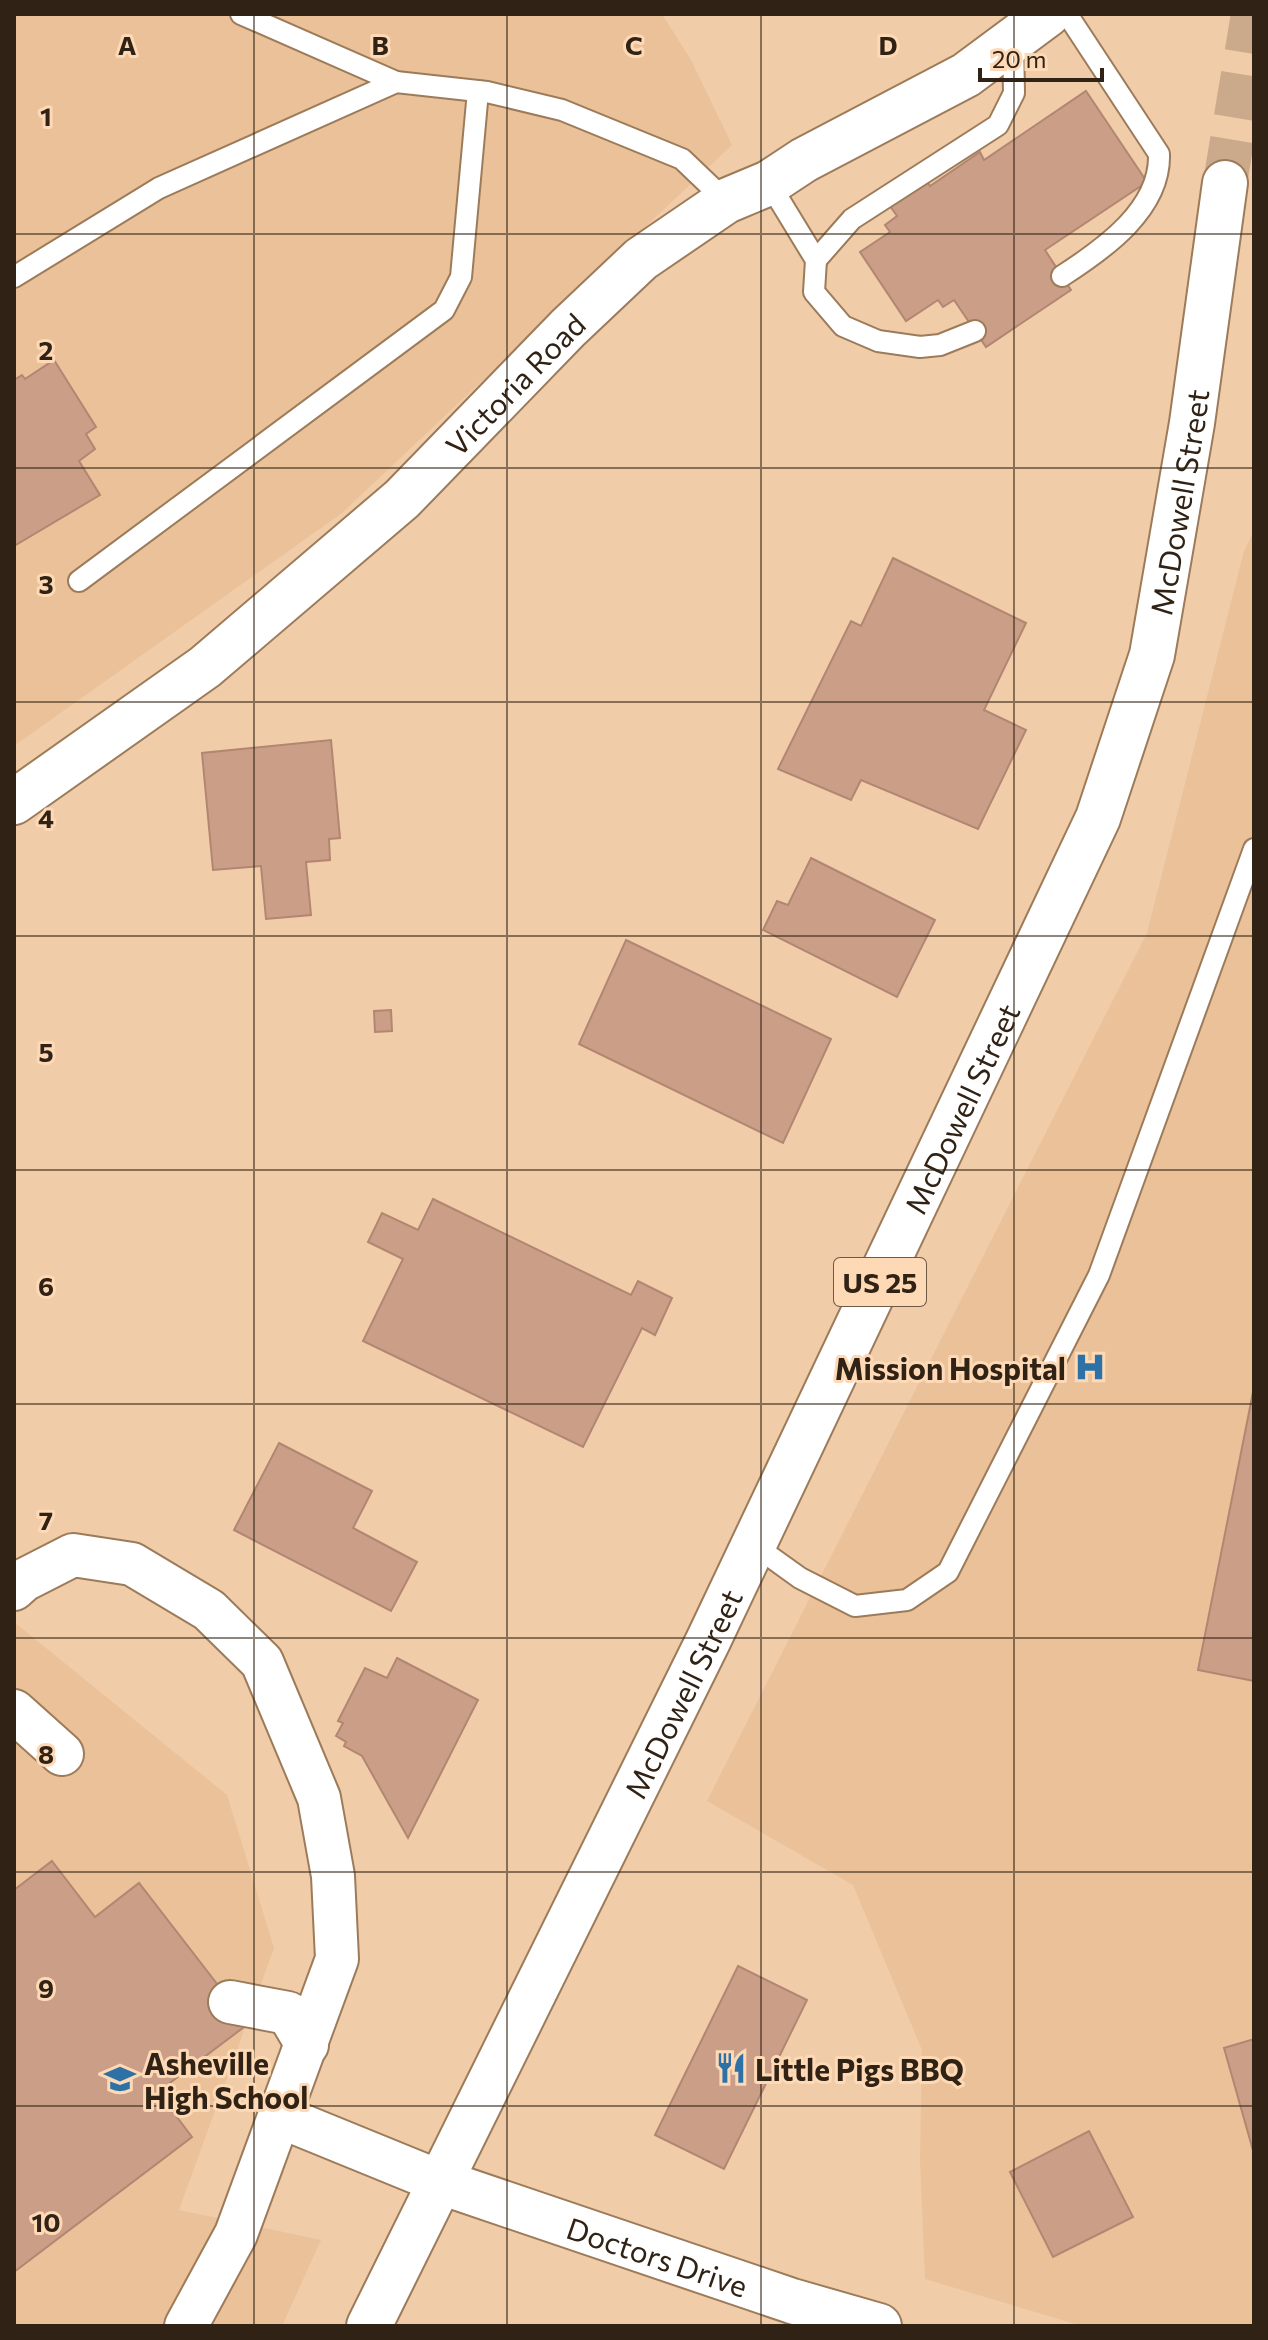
<svg xmlns="http://www.w3.org/2000/svg" width="1268" height="2340" font-family="Commissioner,sans-serif">
	<rect width="100%" height="100%" fill="#f1cca9"/>
	<g fill="#eac198">
		<polygon points="14,14 662,14 691,60 732,145 342,513 14,746"/>
		<polygon points="1254,531 1254,2326 1082,2326 925,2279 920,2160 922,2050 853,1885 707,1801 1147,933 1244,551"/>
		<polygon points="14,1622 227,1795 274,1948 179,2210 321,2240 282,2326 14,2326"/>
	</g>
	<g fill="#cb9e88" stroke="#b28671" stroke-width="2">
		<polygon points="1086,91 1147,182 1045,250 1071,290 986,347 954,300 943,307 938,300 906,321 860,252 890,232 885,225 897,216 888,203 925,178 930,186 980,152 984,160"/>
		<polygon points="54,360 96,427 86,434 95,449 79,461 100,495 14,546 14,380 22,375 25,379"/>
		<polygon points="893,558 1026,623 984,710 1026,730 978,829 861,780 851,800 778,769 851,621 861,626"/>
		<polygon points="331,740 340,838 329,839 330,860 306,862 311,915 266,919 261,866 213,870 202,753"/>
		<polygon points="811,858 935,920 897,997 763,930 777,901 788,905"/>
		<polygon points="626,940 831,1039 783,1143 579,1044"/>
		<polygon points="391,1010 392,1031 375,1032 374,1011"/>
		<polygon points="433,1199 631,1295 638,1281 672,1298 655,1335 642,1328 583,1447 363,1341 403,1259 368,1242 382,1213 418,1230"/>
		<polygon points="1254,1387 1254,1681 1198,1670"/>
		<polygon points="279,1443 372,1491 353,1528 417,1562 391,1611 234,1530"/>
		<polygon points="397,1658 478,1700 408,1838 362,1756 344,1746 346,1742 336,1736 343,1723 338,1721 365,1668 387,1678"/>
		<polygon points="52,1861 95,1917 139,1883 248,2024 158,2092 192,2137 14,2272 14,1890"/>
		<polygon points="738,1966 807,2000 724,2169 655,2135"/>
		<polygon points="1254,2039 1254,2154 1224,2048"/>
		<polygon points="1089,2131 1133,2217 1053,2257 1010,2172"/>
	</g>
	<g fill="none" stroke-linecap="round" stroke-linejoin="round">
		<polyline stroke="#caaa8b" stroke-width="44" stroke-dasharray="44 22" stroke-linecap="butt" points="1225,183 1253,14"/>
		<defs>
			<g id="service">
				<polyline points="241,14 396,82"/>
				<polyline points="769,183 816,260 814,292 843,326 878,341 920,347 940,345 975,331"/>
				<polyline points="816,260 852,219 998,125 1014,93 1013,40"/>
				<path d="M1062,276C1104,249 1161,209 1159,154L1067,14"/>
				<polyline points="14,277 159,188 396,82 487,92 562,110 682,159 726,201"/>
				<polyline points="79,581 444,310 461,277 478,91"/>
				<polyline points="754,1545 800,1578 855,1606 907,1600 948,1572 1099,1275 1254,849"/>
			</g>
			<g id="minor">
				<polyline points="14,1589 24,1580 73,1555 132,1564 209,1610 262,1662 319,1798 333,1876 337,1959 236,2234 186,2326"/>
				<polyline points="14,1711 62,1754"/>
				<polyline points="230,2002 288,2013 307,2045"/>
				<polyline points="281,2117 438,2181"/>
			</g>
			<g id="tertiary">
				<path id="s1" d="M14,802L205,667L402,499L568,328L641,259L726,201L769,183L804,160L966,75L1048,14"/>
				<path id="s2" d="M438,2181L792,2301L879,2326"/>
			</g>
			<g id="primary">
				<path id="s3" d="M369,2326L708,1641L1098,818L1152,655L1192,423L1225,183"/>
			</g>
		</defs>
		<use href="#service" stroke="#9c7b5a" stroke-width="24"/>
		<use href="#minor" stroke="#9c7b5a" stroke-width="46"/>
		<use href="#tertiary" stroke="#9c7b5a" stroke-width="48"/>
		<use href="#primary" stroke="#9c7b5a" stroke-width="48"/>
		<use href="#service" stroke="#fff" stroke-width="20"/>
		<use href="#minor" stroke="#fff" stroke-width="42"/>
		<use href="#tertiary" stroke="#fff" stroke-width="44"/>
		<use href="#primary" stroke="#fff" stroke-width="44"/>
	</g>
	<path fill="none" stroke="#302214" stroke-width="2" stroke-opacity="0.55" d="M254,14V2326M507,14V2326M761,14V2326M1014,14V2326M14,234H1254M14,468H1254M14,702H1254M14,936H1254M14,1170H1254M14,1404H1254M14,1638H1254M14,1872H1254M14,2106H1254"/>
	<defs>
		<symbol id="hospital-bare" viewBox="-9 -9 18 18"><path d="M-5-5h3v3.5h4V-5h3V5h-3V1.5h-4V5h-3Z" fill="#2e71a6" stroke="#fed9b6" stroke-width="2.5" paint-order="stroke"/></symbol>
		<symbol id="restaurant-bare" viewBox="-9 -9 18 18"><path d="M-5-6h1v4h1v-4h1v4h1v-4h1v5L-1.5 .5V6h-2V.5L-5-1ZM5-6V6H3V1.5H1.5Q1.5-4 5-6Z" fill="#2e71a6" stroke="#fed9b6" stroke-width="2.5" paint-order="stroke"/></symbol>
		<symbol id="school-bare" viewBox="-9 -9 18 18"><path d="M0-5L7-2L0 1L-7-2ZM-4 1L0 2.5L4 1V4Q0 6-4 4Z" fill="#2e71a6" stroke="#fed9b6" stroke-width="2.5" paint-order="stroke"/></symbol>
	</defs>
	<g fill-rule="evenodd">
		<use href="#hospital-bare" x="1068" y="1345" width="44" height="44"/>
		<use href="#restaurant-bare" x="709" y="2046" width="44" height="44"/>
		<use href="#school-bare" x="98" y="2057" width="44" height="44"/>
	</g>
	<g text-anchor="middle" dominant-baseline="central" stroke-width="6" stroke-linejoin="round" paint-order="stroke">
		<rect fill="#fed9b6" stroke="#6e5945" stroke-width="2" x="834" y="1258" width="92" height="48" rx="6"/>
		<g font-size="28" font-weight="bold" fill="#302214">
			<text x="880" y="1282">US 25</text>
		</g>
		<g font-size="30" fill="#302214" stroke="#fed9b6">
			<text stroke="none"><textPath href="#s1" startOffset="654">Victoria Road</textPath></text>
			<text stroke="none"><textPath href="#s3" startOffset="2002">McDowell Street</textPath></text>
			<text stroke="none"><textPath href="#s3" startOffset="1354">McDowell Street</textPath></text>
			<text stroke="none"><textPath href="#s3" startOffset="706">McDowell Street</textPath></text>
			<text stroke="none"><textPath href="#s2" startOffset="232">Doctors Drive</textPath></text>
		</g>
		<g font-size="30" font-weight="bold" fill="#302214" stroke="#fed9b6" text-anchor="start">
			<text x="1066" y="1367" text-anchor="end">Mission Hospital</text>
			<text x="144" y="2062">Asheville<tspan x="144" dy="34">High School</tspan></text>
			<text x="755" y="2068">Little Pigs BBQ</text>
		</g>
	</g>
	<g font-size="26" text-anchor="middle" font-weight="bold" fill="#302214" stroke="#fed9b6" stroke-width="6" stroke-linejoin="round" paint-order="stroke">
		<text x="127" y="55">A</text>
		<text x="380" y="55">B</text>
		<text x="634" y="55">C</text>
		<text x="888" y="55">D</text>
		<text x="46" y="126">1</text>
		<text x="46" y="360">2</text>
		<text x="46" y="594">3</text>
		<text x="46" y="828">4</text>
		<text x="46" y="1062">5</text>
		<text x="46" y="1296">6</text>
		<text x="46" y="1530">7</text>
		<text x="46" y="1764">8</text>
		<text x="46" y="1998">9</text>
		<text x="46" y="2232">10</text>
	</g>
	<rect width="1268" height="2340" fill="none" stroke="#302214" stroke-width="32"/>
	<path d="M980 68v12h122v-12" fill="none" stroke="#302214" stroke-width="4"/>
	<text x="992" y="68" font-size="24" fill="#302214" stroke="#fed9b6" stroke-width="6" paint-order="stroke">20 m</text>
</svg>
